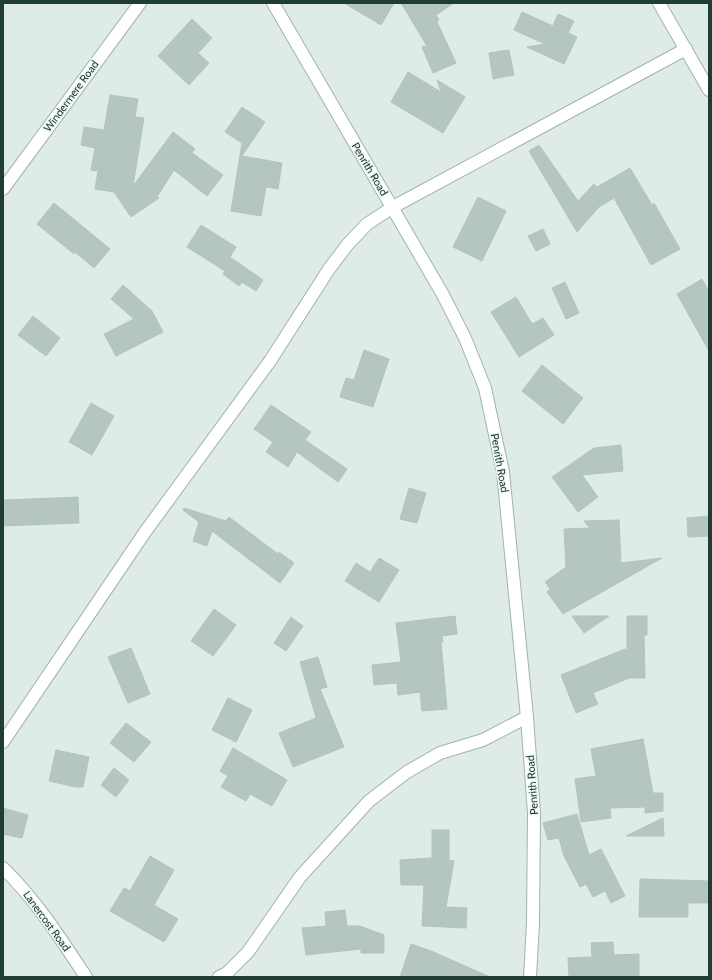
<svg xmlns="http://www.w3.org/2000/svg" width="712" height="980" font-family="Cabin,sans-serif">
	<rect width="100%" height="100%" fill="#dfebe6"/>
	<g fill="#b4c6bf" stroke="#b1c5bd">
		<polygon points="344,3 394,3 381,25"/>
		<polygon points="401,3 454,3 436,15 439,20 437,22 456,63 433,73 422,47 427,46"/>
		<polygon points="522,12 553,26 558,14 574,21 568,33 577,37 564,64 527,47 545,44 514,30"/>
		<polygon points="192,19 212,38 198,53 209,63 189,85 158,56"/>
		<polygon points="509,50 514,75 493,79 489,53"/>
		<polygon points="408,72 441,92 437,80 465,97 443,133 391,102"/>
		<polygon points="110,95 138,99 135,117 144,118 133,186 173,132 195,149 192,153 223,175 207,196 174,170 157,197 159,198 131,217 114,192 95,189 98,171 91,170 95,148 81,145 84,127 104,130"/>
		<polygon points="242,107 265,122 242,156 282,163 278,189 266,187 261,216 231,211 242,143 225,132"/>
		<polygon points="539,145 578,201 594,184 597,187 630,168 652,205 654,203 680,249 651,265 614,198 599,207 577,232 529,151"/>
		<polygon points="478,197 506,211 482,261 453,247"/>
		<polygon points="54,203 110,249 94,268 75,252 74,254 37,224"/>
		<polygon points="201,225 236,247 230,257 263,280 256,291 242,282 239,286 223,274 225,271 187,247"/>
		<polygon points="543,229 550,244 536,251 528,236"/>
		<polygon points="702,279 709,292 709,351 677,294"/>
		<polygon points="565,282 579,313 566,319 552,288"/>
		<polygon points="123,285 152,311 163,332 116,356 104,334 134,319 111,299"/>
		<polygon points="516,297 532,324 543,318 554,335 519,357 491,312"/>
		<polygon points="33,316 60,338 46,356 18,335"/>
		<polygon points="364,350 389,359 373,407 340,397 346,378 354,380"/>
		<polygon points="542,365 583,398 563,424 522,391"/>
		<polygon points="91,403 114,416 92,455 69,442"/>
		<polygon points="271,405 311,432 305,440 347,469 338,482 297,452 288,467 266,452 273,442 254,429"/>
		<polygon points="621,445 623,471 582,475 598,497 578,512 552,477 594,448"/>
		<polygon points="409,488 426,493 417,523 400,519"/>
		<polygon points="78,497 79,523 3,526 3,500"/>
		<polygon points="184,508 226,521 229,517 278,554 279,552 294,563 280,583 212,531 207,546 193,541 199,522 183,510"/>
		<polygon points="709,516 709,536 688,537 687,518"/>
		<polygon points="619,520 621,563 662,558 563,614 547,592 550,589 545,582 566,567 564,529 590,528 584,521"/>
		<polygon points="379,558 399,570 379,602 345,581 356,563 370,572"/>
		<polygon points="214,609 236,625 213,656 191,641"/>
		<polygon points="455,616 457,634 442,636 443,642 441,642 447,709 422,711 420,692 398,695 397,683 374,685 372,665 401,662 396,623"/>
		<polygon points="572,616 609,616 584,633"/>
		<polygon points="627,616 647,616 647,635 644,635 645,678 629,678 593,693 598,704 576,713 561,675 625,649 627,653"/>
		<polygon points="291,617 303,626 286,651 274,643"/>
		<polygon points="131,648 150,694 128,703 108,657"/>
		<polygon points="318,657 327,687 320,689 344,747 293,767 279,733 316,718 300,662"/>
		<polygon points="228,698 252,710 236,742 212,730"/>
		<polygon points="126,723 151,742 134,762 110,743"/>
		<polygon points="643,739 653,793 663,793 663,811 645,813 645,807 610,808 611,818 581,822 575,779 596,776 591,749"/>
		<polygon points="233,748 287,780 272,806 250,794 246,801 221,787 228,776 220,771"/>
		<polygon points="56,750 89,757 83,787 76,787 49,781"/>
		<polygon points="114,768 129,780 116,797 101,785"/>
		<polygon points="3,808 28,815 22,838 3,834"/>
		<polygon points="577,814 589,855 601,849 625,896 611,903 605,891 593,897 586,884 580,887 564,856 559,838 548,840 543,823"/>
		<polygon points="663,818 664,836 626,836"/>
		<polygon points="432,830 449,830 449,860 454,861 446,907 467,908 466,928 422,926 424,885 401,885 400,860 432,858"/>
		<polygon points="150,856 174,870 154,905 178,919 164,942 110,911 124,888 130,891"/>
		<polygon points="640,879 709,881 709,903 688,903 688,917 639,917"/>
		<polygon points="345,910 347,926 360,926 384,935 384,953 361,953 361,949 306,955 302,928 326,926 325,912"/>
		<polygon points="613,942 614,955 639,954 639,977 569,977 568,958 592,957 591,943"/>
		<polygon points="411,944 431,951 490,977 400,977"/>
	</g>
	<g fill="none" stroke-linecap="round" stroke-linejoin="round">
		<defs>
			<g id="minor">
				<polyline points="273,3 442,293 465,338 485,388 503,472 527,717 534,813 533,923 530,977"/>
				<polyline points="3,189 140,3"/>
				<polyline points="3,742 145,532 270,361 329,269 348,244 367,224 393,207 686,49"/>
				<path d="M3,868C36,900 61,939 86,977"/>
				<polyline points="219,977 227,973 248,952 300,877 369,801 407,772 440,753 483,740 527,717"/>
			</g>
			<polyline id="tertiary" points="659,3 709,90"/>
		</defs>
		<use href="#minor" stroke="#a2b3ad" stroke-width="14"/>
		<use href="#tertiary" stroke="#a2b3ad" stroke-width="14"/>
		<use href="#minor" stroke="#fff" stroke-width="12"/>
		<use href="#tertiary" stroke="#fff" stroke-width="12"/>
	</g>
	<g text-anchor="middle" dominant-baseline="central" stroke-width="3" stroke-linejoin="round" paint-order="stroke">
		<g font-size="11" fill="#1f3c35" stroke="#eff8f4">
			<text transform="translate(71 96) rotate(-54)">Windermere Road</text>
			<text transform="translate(370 169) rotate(59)">Penrith Road</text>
			<text transform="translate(500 463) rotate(80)">Penrith Road</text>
			<text transform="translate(532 785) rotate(-94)">Penrith Road</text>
			<text transform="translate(47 921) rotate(54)">Lanercost Road</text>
		</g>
	</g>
	<rect width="712" height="980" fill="none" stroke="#1f3c35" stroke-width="8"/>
</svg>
